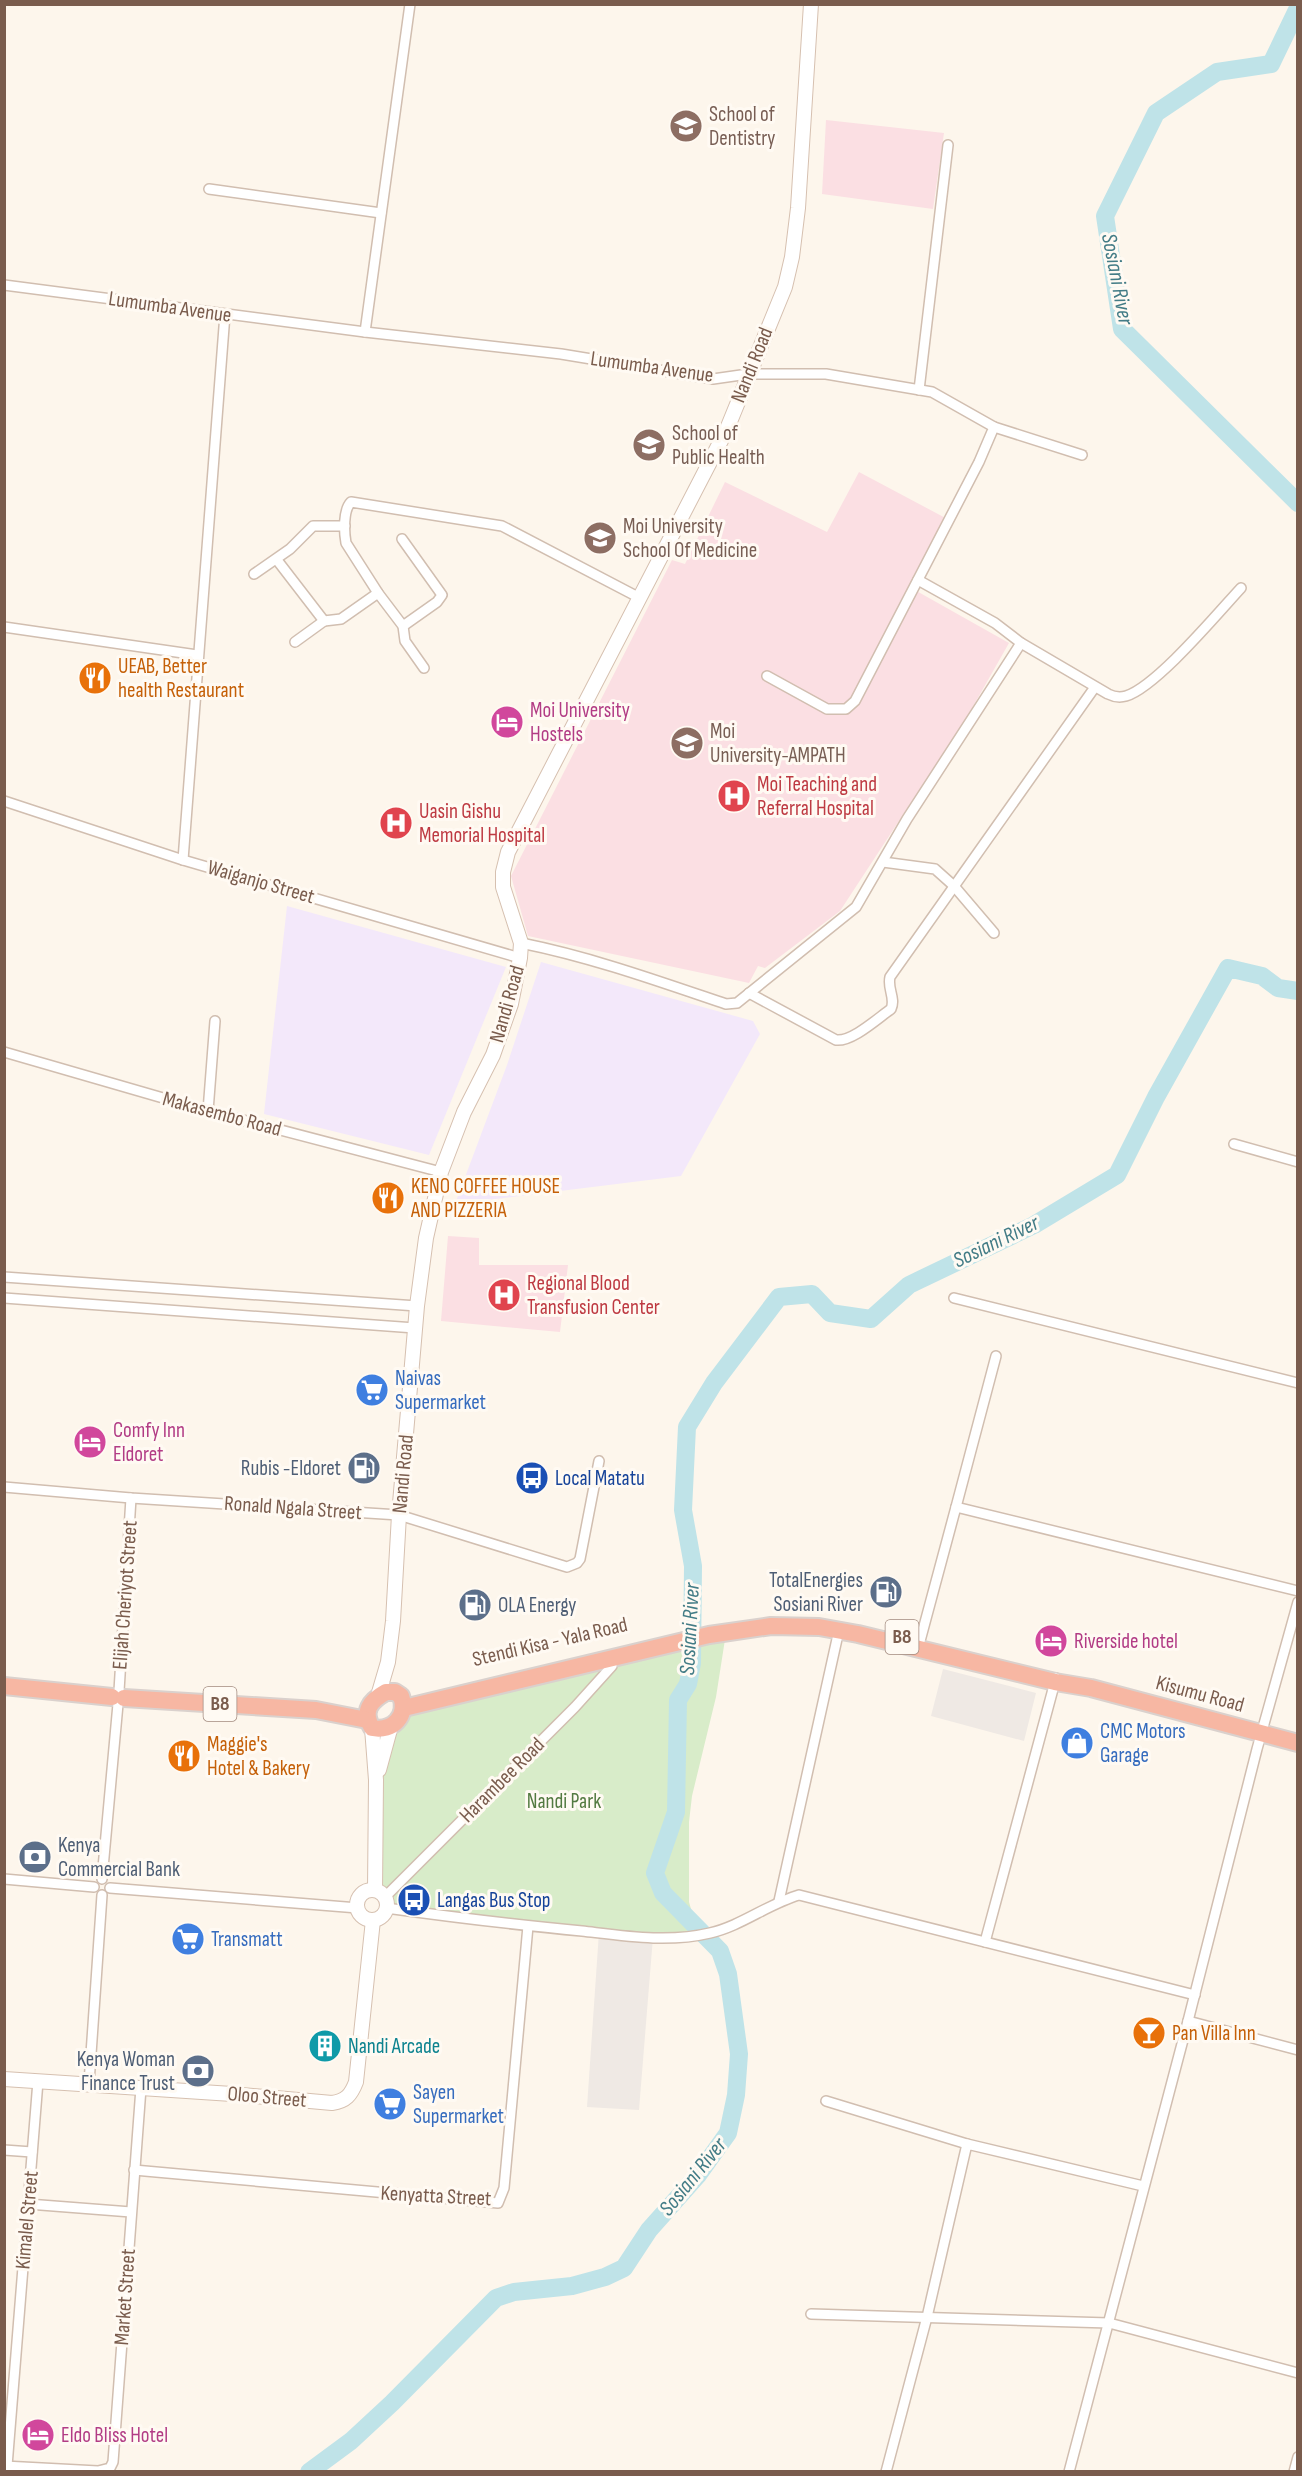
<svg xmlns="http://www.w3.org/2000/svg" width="1302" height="2476" font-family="'Sofia Sans Condensed',sans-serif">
	<rect width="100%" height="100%" fill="#fdf6ec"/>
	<g fill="#efe9e4">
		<polygon points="943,1669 1036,1693 1024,1741 931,1716"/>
		<polygon points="599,1932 653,1937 639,2110 587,2107"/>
	</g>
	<g fill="#f3e8fa">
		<polygon points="287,906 506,967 429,1155 264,1114"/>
		<polygon points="541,962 753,1021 760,1034 681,1176 455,1204 507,1065"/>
	</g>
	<g fill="#fbdfe3">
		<polygon points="826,120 944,133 933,209 822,194"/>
		<polygon points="859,472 953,522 913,589 1009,643 967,717 840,911 765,968 758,966 749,983 528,936 511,876 672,560 685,564 725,482 827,532"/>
		<polygon points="448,1236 479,1238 479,1265 568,1265 560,1332 441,1321"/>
	</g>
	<path fill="#d8ecc9" d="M726,1633L716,1697L692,1796L689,1822V1902L693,1916L712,1930L653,1937L389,1907L385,1894L376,1888C378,1828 370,1760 406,1708Z"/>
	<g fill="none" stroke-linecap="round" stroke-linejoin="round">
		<g stroke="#bfe3e8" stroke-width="18">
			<polyline points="1298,8 1271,64 1217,72 1156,113 1105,216 1122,329 1298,503"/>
			<polyline points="309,2472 351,2441 392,2403 496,2298 514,2292 572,2286 605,2277 624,2268 649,2230 698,2175 728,2133 736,2095 739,2054 728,1974 720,1951 663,1893 655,1873 676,1812 678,1700 688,1684 692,1663 693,1566 683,1510 687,1427 714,1383 779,1297 812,1294 830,1313 871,1319 909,1285 1034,1225 1117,1175 1156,1097 1228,968 1262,976 1278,988 1298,991"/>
		</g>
		<defs>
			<g id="street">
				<polyline points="209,189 381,213"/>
				<polyline points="4,285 365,332 561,354 713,379 748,374 826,374 932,392 994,427 979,462 855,701 846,709 827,709 767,676"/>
				<polyline points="365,332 410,4"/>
				<polyline points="919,390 948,145"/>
				<polyline points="994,427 1082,455"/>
				<polyline points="402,539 442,595 437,602 403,626"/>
				<polyline points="277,560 324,621 341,619 378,593"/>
				<polyline points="254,574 290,549 313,526 345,526"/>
				<polyline points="4,627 197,655"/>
				<polyline points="295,642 324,621"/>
				<path d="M1021,643L1108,694C1114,697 1119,698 1126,696C1156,687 1217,614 1241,588"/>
				<path d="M424,668L405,641L403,626L378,593L346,543C344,532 343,510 351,502L502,526L638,597"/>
				<polyline points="4,801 183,860 520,958"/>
				<polyline points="183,860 225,314"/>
				<polyline points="883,862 935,869 954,886 994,933"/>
				<path d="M521,943C591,957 658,981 726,1004L737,1003L856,907L907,819L1021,643L995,623L918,580"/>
				<path d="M749,993L836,1040C852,1042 878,1018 891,1009C896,998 887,989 890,977L1095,687"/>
				<polyline points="4,1052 208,1111 441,1172"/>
				<polyline points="208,1111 215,1021"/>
				<polyline points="1234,1144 1298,1162"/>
				<polyline points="4,1277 417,1306"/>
				<polyline points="4,1298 415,1328"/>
				<polyline points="954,1298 1298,1383"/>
				<polyline points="4,1487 131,1498 399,1515 567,1567 577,1563 580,1559 599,1461"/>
				<polyline points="956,1507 996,1356"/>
				<polyline points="920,1641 956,1507 1298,1591"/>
				<polyline points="119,1691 131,1498"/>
				<polyline points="4,1879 94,1887"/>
				<polyline points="102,1879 118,1704"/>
				<polyline points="110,1888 358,1908"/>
				<polyline points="385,1897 575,1707 612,1666 612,1659"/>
				<polyline points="779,1901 839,1630"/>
				<path d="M386,1908C452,1917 517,1925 582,1931C625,1936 668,1943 710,1933C741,1926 768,1904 799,1895L1195,1995"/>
				<polyline points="985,1942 1056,1678"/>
				<polyline points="1188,2021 1298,2050"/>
				<polyline points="89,2083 102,1895"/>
				<polyline points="826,2101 967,2144"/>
				<polyline points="4,2150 32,2152"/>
				<polyline points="134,2170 498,2203 504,2188 528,1926"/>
				<polyline points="28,2204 131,2212"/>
				<polyline points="811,2314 1109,2323 1298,2373"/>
				<polyline points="4,2466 98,2471 110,2468 113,2462 141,2088"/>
				<polyline points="7,2466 38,2081"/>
				<polyline points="886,2472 927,2317 967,2144 1143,2186"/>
				<polyline points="1069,2472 1188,2021 1257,1749 1298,1602"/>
				<polyline points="1294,2472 1298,2457"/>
			</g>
			<g id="secondary">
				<polyline points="378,1696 388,1662 393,1621 399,1515 417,1306 426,1238 441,1172 464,1112 493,1055 511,1004 520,958 521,943 503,887 503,872 508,852 727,429 785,287 792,257 798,208 811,4"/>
				<polyline points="372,1728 376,1780 375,1890"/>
				<polyline points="379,1770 391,1726"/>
				<circle cx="372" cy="1905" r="15"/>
				<path d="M4,2079L232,2094L332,2103C346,2101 351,2095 356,2082L373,1920"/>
			</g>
			<g id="highway">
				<polyline points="4,1686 112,1697"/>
				<path d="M386,1692H395L401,1696C408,1716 393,1732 372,1728C362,1711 370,1701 386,1692Z"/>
				<polyline points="124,1698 316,1710 367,1720"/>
				<polyline points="404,1708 709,1635 771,1626 819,1627 858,1634 1055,1682 1091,1688 1298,1743"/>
			</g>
		</defs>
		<use href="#street" stroke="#d1beb0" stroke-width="12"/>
		<use href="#secondary" stroke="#d6c0b0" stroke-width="16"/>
		<use href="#highway" stroke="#dad1cd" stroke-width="20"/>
		<use href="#street" stroke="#fff" stroke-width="9"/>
		<use href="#secondary" stroke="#fff" stroke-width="14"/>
		<use href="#highway" stroke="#f7b7a3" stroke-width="16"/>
	</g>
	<defs>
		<symbol id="university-disc" viewBox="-11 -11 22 22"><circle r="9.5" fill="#8d6e63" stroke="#fffaf3"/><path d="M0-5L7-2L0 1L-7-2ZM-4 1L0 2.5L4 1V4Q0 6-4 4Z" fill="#fff"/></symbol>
		<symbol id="restaurant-disc" viewBox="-11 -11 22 22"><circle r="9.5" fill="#e8710a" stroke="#fffaf3"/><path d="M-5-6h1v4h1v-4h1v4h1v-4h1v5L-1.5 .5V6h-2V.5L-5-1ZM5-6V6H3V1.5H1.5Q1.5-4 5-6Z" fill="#fff"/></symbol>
		<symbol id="hotel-disc" viewBox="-11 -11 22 22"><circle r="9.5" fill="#d1479c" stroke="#fffaf3"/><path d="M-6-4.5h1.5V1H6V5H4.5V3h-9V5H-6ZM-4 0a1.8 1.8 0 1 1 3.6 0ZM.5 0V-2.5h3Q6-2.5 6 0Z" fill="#fff"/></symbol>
		<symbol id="hospital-disc" viewBox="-11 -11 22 22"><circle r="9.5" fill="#e0444e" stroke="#fffaf3"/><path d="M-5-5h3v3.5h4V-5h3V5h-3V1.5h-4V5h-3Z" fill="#fff"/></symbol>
		<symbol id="supermarket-disc" viewBox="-11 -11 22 22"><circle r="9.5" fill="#3f7fe0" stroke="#fffaf3"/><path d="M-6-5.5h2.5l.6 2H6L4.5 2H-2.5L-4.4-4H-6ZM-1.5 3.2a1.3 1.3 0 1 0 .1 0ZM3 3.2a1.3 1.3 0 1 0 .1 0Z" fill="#fff"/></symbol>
		<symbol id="fuel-disc" viewBox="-11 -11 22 22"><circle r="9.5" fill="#5c6f8a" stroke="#fffaf3"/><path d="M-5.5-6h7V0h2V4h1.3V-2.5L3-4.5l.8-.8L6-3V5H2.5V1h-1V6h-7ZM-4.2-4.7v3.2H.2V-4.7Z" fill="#fff"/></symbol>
		<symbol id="bus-disc" viewBox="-11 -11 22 22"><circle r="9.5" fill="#1a4fb4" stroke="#fffaf3"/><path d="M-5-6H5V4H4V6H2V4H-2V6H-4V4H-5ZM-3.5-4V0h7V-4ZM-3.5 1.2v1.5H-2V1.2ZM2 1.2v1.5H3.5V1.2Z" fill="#fff"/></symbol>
		<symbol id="shop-disc" viewBox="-11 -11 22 22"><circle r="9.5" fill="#3f7fe0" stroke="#fffaf3"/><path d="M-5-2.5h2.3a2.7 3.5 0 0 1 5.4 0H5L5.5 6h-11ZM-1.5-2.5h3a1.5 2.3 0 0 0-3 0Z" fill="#fff"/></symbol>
		<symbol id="bank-disc" viewBox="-11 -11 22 22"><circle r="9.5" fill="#5c6f8a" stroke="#fffaf3"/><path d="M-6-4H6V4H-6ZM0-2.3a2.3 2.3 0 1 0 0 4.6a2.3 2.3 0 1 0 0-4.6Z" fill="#fff"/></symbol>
		<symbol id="bar-disc" viewBox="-11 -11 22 22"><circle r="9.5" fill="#e8710a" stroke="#fffaf3"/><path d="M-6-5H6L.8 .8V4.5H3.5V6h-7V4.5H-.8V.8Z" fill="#fff"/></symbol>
		<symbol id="building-disc" viewBox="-11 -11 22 22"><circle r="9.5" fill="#0f9aa8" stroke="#fffaf3"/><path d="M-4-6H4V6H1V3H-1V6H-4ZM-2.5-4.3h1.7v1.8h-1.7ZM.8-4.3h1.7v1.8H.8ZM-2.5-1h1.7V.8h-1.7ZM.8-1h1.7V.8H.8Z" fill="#fff"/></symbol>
	</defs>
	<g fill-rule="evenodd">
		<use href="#university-disc" x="667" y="107" width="38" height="38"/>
		<use href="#university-disc" x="630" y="426" width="38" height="38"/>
		<use href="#university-disc" x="581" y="519" width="38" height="38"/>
		<use href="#restaurant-disc" x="76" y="659" width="38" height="38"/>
		<use href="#hotel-disc" x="488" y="703" width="38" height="38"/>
		<use href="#university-disc" x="668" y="724" width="38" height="38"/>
		<use href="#hospital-disc" x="715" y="777" width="38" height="38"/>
		<use href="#hospital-disc" x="377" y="804" width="38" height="38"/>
		<use href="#restaurant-disc" x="369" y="1179" width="38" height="38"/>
		<use href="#hospital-disc" x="485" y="1276" width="38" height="38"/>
		<use href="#supermarket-disc" x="353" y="1371" width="38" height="38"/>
		<use href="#hotel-disc" x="71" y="1423" width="38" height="38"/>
		<use href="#fuel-disc" x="345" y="1449" width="38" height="38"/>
		<use href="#bus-disc" x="513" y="1459" width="38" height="38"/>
		<use href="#fuel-disc" x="867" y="1573" width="38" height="38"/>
		<use href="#fuel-disc" x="456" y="1586" width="38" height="38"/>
		<use href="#hotel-disc" x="1032" y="1622" width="38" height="38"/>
		<use href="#shop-disc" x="1058" y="1724" width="38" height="38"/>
		<use href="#restaurant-disc" x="165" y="1737" width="38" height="38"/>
		<use href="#bank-disc" x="16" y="1838" width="38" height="38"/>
		<use href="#bus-disc" x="395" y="1881" width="38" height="38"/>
		<use href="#supermarket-disc" x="169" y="1920" width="38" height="38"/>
		<use href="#bar-disc" x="1130" y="2014" width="38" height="38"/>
		<use href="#building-disc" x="306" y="2027" width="38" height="38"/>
		<use href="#bank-disc" x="179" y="2052" width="38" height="38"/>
		<use href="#supermarket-disc" x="371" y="2085" width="38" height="38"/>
		<use href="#hotel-disc" x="19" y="2416" width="38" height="38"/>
	</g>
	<g text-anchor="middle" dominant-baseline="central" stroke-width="6" stroke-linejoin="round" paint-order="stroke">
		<g fill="#fffaf3" stroke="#a28b7f" stroke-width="1.5">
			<rect x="885.5" y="1620" width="33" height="34" rx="4.5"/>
			<rect x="203.5" y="1687" width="33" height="34" rx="4.5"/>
		</g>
		<g font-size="20" font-weight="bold" fill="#7a5c4d">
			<text x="902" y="1637">B8</text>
			<text x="220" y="1704">B8</text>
		</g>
		<g font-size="21" fill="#785e54" stroke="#fffaf3" text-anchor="start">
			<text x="709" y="114">School of<tspan x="709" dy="24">Dentistry</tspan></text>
			<text x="672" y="433">School of<tspan x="672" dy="24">Public Health</tspan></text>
			<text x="623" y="526">Moi University<tspan x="623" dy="24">School Of Medicine</tspan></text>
			<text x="710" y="731">Moi<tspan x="710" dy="24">University-AMPATH</tspan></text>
		</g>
		<g font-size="21" fill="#7a5c4d" stroke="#fffaf3">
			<text transform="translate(170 307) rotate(8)">Lumumba Avenue</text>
			<text transform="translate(752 365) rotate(-68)">Nandi Road</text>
			<text transform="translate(652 367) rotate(8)">Lumumba Avenue</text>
			<text transform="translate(261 882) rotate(16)">Waiganjo Street</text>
			<text transform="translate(507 1004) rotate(-74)">Nandi Road</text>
			<text transform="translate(222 1114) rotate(15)">Makasembo Road</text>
			<text transform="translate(403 1474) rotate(-85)">Nandi Road</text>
			<text transform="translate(293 1508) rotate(4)">Ronald Ngala Street</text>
			<text transform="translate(125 1595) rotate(-86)">Elijah Cheriyot Street</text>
			<text transform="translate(550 1642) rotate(-13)">Stendi Kisa - Yala Road</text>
			<text transform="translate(1200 1694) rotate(15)">Kisumu Road</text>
			<text transform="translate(502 1780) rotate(-45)">Harambee Road</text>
			<text transform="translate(267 2097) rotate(5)">Oloo Street</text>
			<text transform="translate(436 2196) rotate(3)">Kenyatta Street</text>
			<text transform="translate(27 2220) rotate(-85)">Kimalel Street</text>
			<text transform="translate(125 2297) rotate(-86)">Market Street</text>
		</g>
		<g font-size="21" fill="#c56008" stroke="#fffaf3" text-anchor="start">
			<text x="118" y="666">UEAB, Better<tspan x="118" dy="24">health Restaurant</tspan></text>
			<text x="411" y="1186">KENO COFFEE HOUSE<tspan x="411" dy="24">AND PIZZERIA</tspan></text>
			<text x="207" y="1744">Maggie's<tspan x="207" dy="24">Hotel &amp; Bakery</tspan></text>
			<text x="1172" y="2033">Pan Villa Inn</text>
		</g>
		<g font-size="21" fill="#b23c85" stroke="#fffaf3" text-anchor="start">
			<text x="530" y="710">Moi University<tspan x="530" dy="24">Hostels</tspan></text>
			<text x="113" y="1430">Comfy Inn<tspan x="113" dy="24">Eldoret</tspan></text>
			<text x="1074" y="1641">Riverside hotel</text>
			<text x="61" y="2435">Eldo Bliss Hotel</text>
		</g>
		<g font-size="21" fill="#be3a42" stroke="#fffaf3" text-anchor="start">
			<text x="757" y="784">Moi Teaching and<tspan x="757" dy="24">Referral Hospital</tspan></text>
			<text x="419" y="811">Uasin Gishu<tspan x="419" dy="24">Memorial Hospital</tspan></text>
			<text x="527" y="1283">Regional Blood<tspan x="527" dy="24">Transfusion Center</tspan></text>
		</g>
		<g font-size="21" fill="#366cbe" stroke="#fffaf3" text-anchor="start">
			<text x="395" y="1378">Naivas<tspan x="395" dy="24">Supermarket</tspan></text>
			<text x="1100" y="1731">CMC Motors<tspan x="1100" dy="24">Garage</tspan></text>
			<text x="211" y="1939">Transmatt</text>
			<text x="413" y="2092">Sayen<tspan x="413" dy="24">Supermarket</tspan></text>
		</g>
		<g font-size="21" fill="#4e5e75" stroke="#fffaf3" text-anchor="end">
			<text x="341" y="1468">Rubis -Eldoret</text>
			<text x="863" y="1580">TotalEnergies<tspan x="863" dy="24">Sosiani River</tspan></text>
			<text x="498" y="1605" text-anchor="start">OLA Energy</text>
			<text x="58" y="1845" text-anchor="start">Kenya<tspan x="58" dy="24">Commercial Bank</tspan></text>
			<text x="175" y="2059">Kenya Woman<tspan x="175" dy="24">Finance Trust</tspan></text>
		</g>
		<g font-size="21" fill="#164399" stroke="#fffaf3" text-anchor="start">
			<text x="555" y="1478">Local Matatu</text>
			<text x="437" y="1900">Langas Bus Stop</text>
		</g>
		<g font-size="21" fill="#537a41" stroke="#fffaf3">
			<text x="564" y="1801">Nandi Park</text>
		</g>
		<g font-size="21" fill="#0d838f" stroke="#fffaf3" text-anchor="start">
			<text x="348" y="2046">Nandi Arcade</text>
		</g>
		<g font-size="22" font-style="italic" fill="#437c86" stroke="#fffaf3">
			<text transform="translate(1117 279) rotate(79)">Sosiani River</text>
			<text transform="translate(996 1242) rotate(-26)">Sosiani River</text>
			<text transform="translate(690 1629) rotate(-87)">Sosiani River</text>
			<text transform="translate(693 2177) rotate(-51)">Sosiani River</text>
		</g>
	</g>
	<rect width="1302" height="2476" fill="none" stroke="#7a5c4d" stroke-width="12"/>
</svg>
